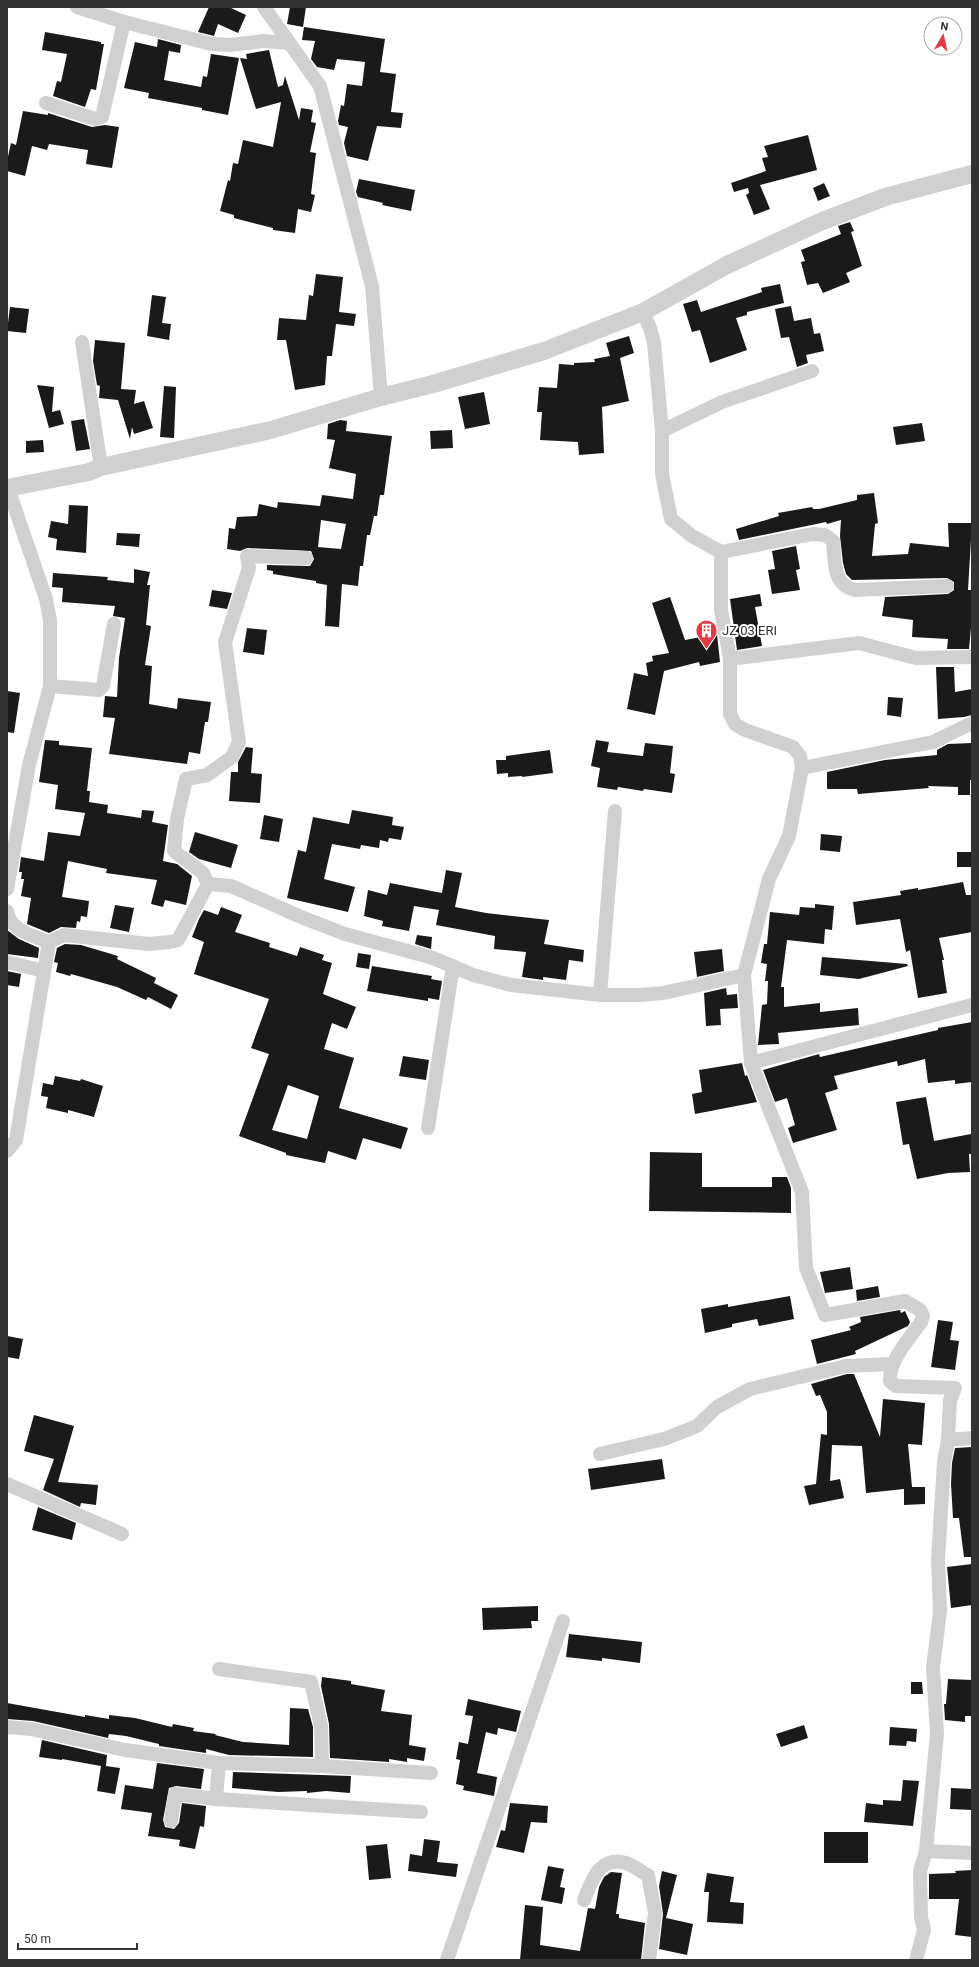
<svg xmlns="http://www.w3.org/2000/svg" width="979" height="1967" font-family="Roboto,sans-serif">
	<rect width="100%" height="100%" fill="#fff"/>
	<g fill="#1a1a1a" fill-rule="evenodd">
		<polygon points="209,7 229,7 246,15 238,33 218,24 214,36 198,32"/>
		<polygon points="290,7 306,7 303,27 287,24"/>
		<polygon points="304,27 385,39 380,72 396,74 391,112 403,113 401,128 377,126 368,161 347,156 344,143 348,127 339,125 338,121 341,105 344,106 347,84 362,86 365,62 337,59 334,70 317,67 311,59 315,41 302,40"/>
		<polygon points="45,32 101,42 101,44 104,44 96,90 91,89 85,107 53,96 57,81 61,82 67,54 42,50"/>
		<polygon points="158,39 181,45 180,53 169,51 164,80 201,87 203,76 207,77 211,54 239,58 228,115 202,110 202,108 148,98 149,93 124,88 135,42 157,47"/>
		<polygon points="269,50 278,87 283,85 285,76 299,120 301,108 313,110 311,122 316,123 310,152 316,153 311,194 315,195 311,212 298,209 295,233 273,230 273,228 234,218 234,215 220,211 228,180 230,181 233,163 238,164 243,140 273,147 281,102 256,109 240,58 247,59 246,54"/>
		<polygon points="23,111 48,115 48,113 92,127 105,125 119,127 112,168 86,164 88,150 49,144 47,150 32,146 25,176 7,171 7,161 11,143 16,145"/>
		<polygon points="808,135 817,170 760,185 770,209 754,215 746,195 749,193 748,188 734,192 731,183 766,171 762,158 768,157 764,146"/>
		<polygon points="359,179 415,190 411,211 382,205 383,203 358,197 356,192"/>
		<polygon points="824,183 830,196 818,201 813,188"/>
		<polygon points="850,222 854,231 851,232 862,266 846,273 850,282 823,293 818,283 807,285 801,262 805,261 801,250 841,234 838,226"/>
		<polygon points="316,274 343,277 339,312 356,314 354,326 336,324 332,356 327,356 325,385 295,390 286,340 277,340 279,318 306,320 309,295 313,296"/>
		<polygon points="780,284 784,303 747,312 747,315 736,318 747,350 710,363 700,330 692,332 683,304 697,300 701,312 762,292 761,288"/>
		<polygon points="152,295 166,297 162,323 171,324 169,340 147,336"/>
		<polygon points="791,306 794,321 811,318 814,334 820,333 824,351 806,355 808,363 797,367 789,337 781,338 775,309"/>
		<polygon points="10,307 29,309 26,333 7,331"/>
		<polygon points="629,336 634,353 620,358 629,401 602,407 604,453 579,455 578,442 540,440 542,412 537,412 539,387 557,388 559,364 574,365 574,363 595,362 594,359 610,356 606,343"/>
		<polygon points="95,340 125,343 121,389 136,390 134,404 144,401 153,428 134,434 132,427 130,439 118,400 99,398 100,386 97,385 93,361"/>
		<polygon points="37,385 54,387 52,412 60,410 64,424 49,428"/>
		<polygon points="164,386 176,387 174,438 160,437"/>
		<polygon points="484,392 490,424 465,429 458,397"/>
		<polygon points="84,419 90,449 76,451 71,421"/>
		<path d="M340,420L347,421L346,431L392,436L384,495H380L377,516H374L370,535H367L363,566H360L358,586L342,584L339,627L325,626L327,585L316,583V581L273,574V571L267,570V565L310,566L314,559L311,551L247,548L240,551L227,549L229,528L235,529L237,517L257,516L259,504L277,508L278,502L320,506L322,495L353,499L356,474L329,468L335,440L327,439L328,424ZM321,520L346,524L341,549L318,547Z"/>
		<polygon points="922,423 925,441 896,445 893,427"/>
		<polygon points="452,430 453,448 431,449 430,431"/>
		<polygon points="43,440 44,452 26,453 26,441"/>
		<polygon points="874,493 878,523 875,524 872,556 908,554 910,543 949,547 948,523 972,523 968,590 972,590 972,617 969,649 947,649 948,639 912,637 913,620 882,616 885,597 948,594 954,590 954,582 947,578 852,580 846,574 843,563 840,536 841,520 827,524 826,522 739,540 736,529 779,516 778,513 812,507 813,509 819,509 857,500 857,495"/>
		<polygon points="69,505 88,506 86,553 56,550 57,539 48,537 51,521 68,524"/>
		<polygon points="117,533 140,534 139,547 116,545"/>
		<polygon points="796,546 800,569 796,570 800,590 772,594 768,570 775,569 772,551"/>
		<polygon points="134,569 150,572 147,585 150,585 146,625 151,626 145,665 152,666 149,704 177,709 178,698 211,702 208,722 205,722 200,754 189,752 187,764 109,754 115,718 103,717 105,696 117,697 119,658 125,618 113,616 115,606 62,602 63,588 52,587 53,573 108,577 107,580 134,583"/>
		<polygon points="212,590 232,593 227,609 209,606"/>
		<polygon points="760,594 762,606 755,607 762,646 737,650 730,599"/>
		<polygon points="670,597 685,640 717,634 720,662 700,666 699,662 664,671 655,715 627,709 634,673 648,676 646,663 653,661 652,656 669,653 652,603"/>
		<polygon points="247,628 267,630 264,655 243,652"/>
		<polygon points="936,667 954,667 955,692 972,689 972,715 964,717 938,719"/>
		<polygon points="7,691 20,693 14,733 7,732"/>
		<polygon points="888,697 903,698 901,717 887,715"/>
		<polygon points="45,740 59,741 59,745 92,748 87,791 90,791 89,802 108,805 107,813 141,818 142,810 154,811 152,822 168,825 163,861 177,864 192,876 186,905 165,900 163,907 151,904 157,880 106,873 107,869 68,861 62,897 89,901 87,917 81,916 80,922 77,921 76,928 61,927 49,933 27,924 31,898 21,896 24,879 21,879 22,872 19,872 21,857 44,861 48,832 80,836 85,813 55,809 58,785 39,782"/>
		<polygon points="596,740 609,742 607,752 643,756 645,743 673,746 670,773 675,774 672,793 644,789 643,791 618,787 617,790 597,787 600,768 591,766"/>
		<polygon points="972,743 972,780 970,780 970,795 958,795 958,787 928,786 929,788 858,794 857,789 827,789 827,772 885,760 937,755 937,750 948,744"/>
		<polygon points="246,747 253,748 251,773 262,774 260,803 229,801 231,772 238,772 238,762"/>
		<polygon points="550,750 553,773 522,777 522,776 508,777 508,773 497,774 496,760 506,760 506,756"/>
		<polygon points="352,810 393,817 392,825 404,827 401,840 389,838 388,842 380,840 379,848 361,845 360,849 332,844 324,879 355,887 348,912 287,898 298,850 306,852 313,817 349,824"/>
		<polygon points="264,815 283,819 279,842 260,839"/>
		<polygon points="195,832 238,845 231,868 199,859 189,852"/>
		<polygon points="821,834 842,836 840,852 820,850"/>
		<rect x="957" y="852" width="15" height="15"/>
		<polygon points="446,870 462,873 455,907 486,913 549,920 544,944 584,950 583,962 569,960 566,980 543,977 543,980 522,977 526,952 494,949 495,936 436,925 439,910 414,906 409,931 382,926 383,921 364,916 368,890 387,895 390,883 442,893"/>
		<polygon points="963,882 966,895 972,895 972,932 939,938 944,960 942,960 947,993 918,998 910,950 906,952 900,919 856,925 853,902 901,895 900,891 918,888 918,890"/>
		<polygon points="815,904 834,906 832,930 825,929 824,944 787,940 781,987 784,987 784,1007 820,1003 820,1012 858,1008 859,1025 778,1033 779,1044 758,1045 762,1005 767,1004 768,981 765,981 767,964 761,963 764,944 767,944 770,912 799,915 800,907 815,908"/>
		<polygon points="115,905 134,908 129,932 110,928"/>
		<path d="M221,907L242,915L235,932L270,943L269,947L297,956L300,947L324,955L322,960L332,963L323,994L356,1007L347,1029L332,1023L324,1049L354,1058L339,1108L408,1128L401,1149L363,1138L356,1160L328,1151L325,1163L286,1155V1153L239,1136L269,1054L251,1048L269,999L194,974L204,942L192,937L199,919L204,910L218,915ZM288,1085L319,1096L307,1139L272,1130Z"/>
		<polygon points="7,930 19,939 39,948 38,958 7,954"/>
		<polygon points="417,935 432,937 431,949 415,944"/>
		<polygon points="65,944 81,945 118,956 117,959 156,978 154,983 178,995 171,1009 148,997 146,1000 117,987 71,974 70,976 56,972 58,963 54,962 57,948"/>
		<polygon points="722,949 724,971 697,977 694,952"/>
		<polygon points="358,953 371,955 369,969 356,967"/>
		<polygon points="822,957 907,964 908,966 859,979 820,975"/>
		<polygon points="372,966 432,976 431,979 442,981 439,1000 428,998 428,1001 367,991"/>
		<polygon points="7,971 21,974 19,987 7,985"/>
		<polygon points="726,988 727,995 737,994 738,1008 720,1009 721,1025 706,1026 704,993"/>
		<polygon points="972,1022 972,1082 955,1084 955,1080 928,1083 925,1059 898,1066 897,1061 834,1076 838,1089 825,1093 837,1130 793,1143 788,1128 795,1125 787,1098 775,1102 763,1070 819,1054 820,1057 938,1030 938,1028"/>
		<polygon points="403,1056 429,1060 426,1080 399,1076"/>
		<polygon points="742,1063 745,1076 747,1075 757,1102 695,1114 692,1094 702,1092 699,1070"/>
		<polygon points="55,1076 80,1081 81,1079 103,1086 94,1117 68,1110 68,1113 46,1108 48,1097 41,1096 43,1083 53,1085"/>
		<polygon points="926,1097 934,1141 971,1134 972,1154 969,1154 970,1172 948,1173 917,1179 909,1144 903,1145 896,1102"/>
		<polygon points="650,1152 702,1153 702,1187 772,1187 772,1177 787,1177 791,1188 791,1213 649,1211"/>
		<polygon points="850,1267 853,1289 825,1293 820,1272"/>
		<polygon points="878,1286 880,1297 857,1301 856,1290"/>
		<polygon points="790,1296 794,1319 759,1326 757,1319 732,1324 732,1327 705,1333 701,1309 728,1304 728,1307"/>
		<polygon points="900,1310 901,1313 905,1311 910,1322 908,1326 855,1351 856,1354 817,1364 811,1340 851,1330 849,1327 861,1322 860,1317"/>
		<polygon points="938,1320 953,1322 950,1340 959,1341 955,1370 931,1367"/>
		<polygon points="7,1336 23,1339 19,1359 7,1357"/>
		<polygon points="847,1374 854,1374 880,1437 883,1399 925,1403 922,1445 908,1444 912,1487 925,1487 925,1504 904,1505 904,1489 866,1493 862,1446 832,1445 830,1481 840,1479 844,1498 809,1505 804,1486 816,1484 821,1434 827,1435 827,1412 820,1395 816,1396 811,1384"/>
		<polygon points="34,1415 74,1426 58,1482 98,1485 96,1505 81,1503 80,1507 43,1490 54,1459 24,1451"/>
		<polygon points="972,1447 972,1557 964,1557 959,1518 953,1518 951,1484 952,1463 955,1448"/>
		<polygon points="662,1459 665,1479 591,1490 588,1469"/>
		<polygon points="38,1507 76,1523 72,1540 32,1530"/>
		<polygon points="972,1564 972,1605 951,1608 947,1567"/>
		<polygon points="538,1606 538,1621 531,1621 532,1628 483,1630 482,1608"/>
		<polygon points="569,1634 642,1642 640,1663 602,1658 602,1661 566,1657"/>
		<polygon points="322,1677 351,1681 351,1684 385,1690 381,1711 412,1715 409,1745 426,1748 424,1761 407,1758 407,1762 389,1759 389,1762 330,1758 329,1724 321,1686"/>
		<polygon points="948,1679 972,1680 972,1716 965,1716 965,1722 945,1720 944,1704 946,1704"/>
		<polygon points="911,1682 922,1682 923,1694 911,1694"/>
		<polygon points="468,1699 521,1711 516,1732 498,1728 497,1735 486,1732 477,1773 497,1777 494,1796 463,1790 464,1786 456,1784 460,1760 456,1759 459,1742 468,1744 473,1716 465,1715"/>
		<polygon points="7,1703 85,1717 85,1715 109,1719 109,1715 135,1718 172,1727 173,1724 194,1728 193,1731 216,1734 215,1735 243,1742 289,1745 290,1708 308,1709 313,1727 313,1757 229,1755 206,1749 206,1753 159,1746 159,1744 126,1736 109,1734 108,1738 33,1721 7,1719"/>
		<polygon points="804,1725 808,1738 781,1747 776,1734"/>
		<polygon points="890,1727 917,1729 916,1742 907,1741 906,1746 889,1745"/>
		<polygon points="42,1740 107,1755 106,1766 120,1768 115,1794 97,1791 101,1766 62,1759 62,1760 39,1757"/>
		<polygon points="157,1763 204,1769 201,1789 176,1786 169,1788 163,1820 165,1827 174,1829 179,1823 182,1803 206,1806 204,1827 200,1826 195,1849 179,1846 180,1840 148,1836 152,1813 121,1809 125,1785 153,1789"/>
		<polygon points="233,1772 351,1776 350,1793 326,1791 307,1793 307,1791 278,1792 232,1788"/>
		<polygon points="903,1780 919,1781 913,1826 864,1822 866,1803 883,1805 883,1800 901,1801"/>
		<polygon points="951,1788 972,1789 972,1810 950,1809"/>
		<polygon points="510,1803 548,1806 547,1823 531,1822 524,1853 496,1847 501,1830 505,1831"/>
		<rect x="824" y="1832" width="44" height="31"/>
		<polygon points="424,1839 440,1841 437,1862 458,1864 456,1877 408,1871 410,1854 422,1856"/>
		<polygon points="387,1844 391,1878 369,1880 366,1846"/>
		<polygon points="548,1866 564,1869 560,1887 565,1888 562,1904 541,1900"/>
		<polygon points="972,1870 972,1937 955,1935 959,1899 929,1899 929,1874 956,1873 955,1871"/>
		<polygon points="662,1871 677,1875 666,1918 693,1924 687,1955 659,1949 663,1914 659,1886"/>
		<polygon points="611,1872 622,1873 616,1914 619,1914 619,1918 645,1923 641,1960 520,1960 525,1905 543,1907 540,1945 580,1951 588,1908 595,1909 599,1887 604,1877"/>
		<polygon points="707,1873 734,1877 730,1902 744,1903 743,1924 707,1922 709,1892 704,1892"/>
	</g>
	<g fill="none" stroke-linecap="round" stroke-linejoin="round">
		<g stroke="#d0d0d0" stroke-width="14">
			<polyline points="77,7 124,22"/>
			<polyline points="264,7 320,86 372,286 381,397"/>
			<polyline points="46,103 95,119 102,117 124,22 212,44 230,45 264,41 289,43"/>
			<path d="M643,312L650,328L654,343L662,431V474L671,519L692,536L721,552V610L730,659V714L735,724L745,730L793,747L800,756L802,768L789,836L769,879L744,975L751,1063L802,1192L806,1268L825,1315L905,1301L920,1310L923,1316L921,1322C909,1339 889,1360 890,1381L896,1386L955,1388L950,1400L948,1440L944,1462L938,1560L940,1611L933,1668L937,1734L926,1851L920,1871L921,1917L924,1930L916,1960"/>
			<polyline points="82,342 101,467"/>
			<polyline points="662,431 722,402 812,371"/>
			<path d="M721,552L813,534L825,535L833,541C835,561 832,586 856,590L947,586"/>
			<polyline points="730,659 859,643 916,658 972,657"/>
			<polyline points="50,686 99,690 103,686 114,624"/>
			<polyline points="802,768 933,742 972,723"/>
			<polyline points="208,884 203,873 174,851 177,819 186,779 207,775 232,757 239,742 225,642 249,568 247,556 306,558"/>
			<polyline points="7,889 29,765 50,686 50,620 46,599 8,488"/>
			<path d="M7,911C9,930 33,936 49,942L64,935L149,944L170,942L178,940L208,884L231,886L301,917L345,934L433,958L473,975L511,985L600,995H640L663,993L744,975"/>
			<polyline points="7,962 44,971"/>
			<polyline points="600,995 615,811"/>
			<polyline points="751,1063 972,1005"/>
			<polyline points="428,1128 453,966"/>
			<polyline points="7,1151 16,1140 49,942"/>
			<polyline points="948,1440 972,1438"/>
			<polyline points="600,1454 664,1439 697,1426 717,1407 750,1389 846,1366 893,1364"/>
			<polyline points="7,1484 122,1534"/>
			<polyline points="219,1669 311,1682 321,1726 322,1766"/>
			<polyline points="7,1727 31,1729 125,1750 219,1763 322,1766 431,1773"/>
			<polyline points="219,1763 216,1799 421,1812"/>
			<polyline points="171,1821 175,1794 216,1799"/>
			<polyline points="926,1851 972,1853"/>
			<path d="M584,1900C592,1881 598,1856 626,1863C633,1865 641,1872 648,1875L655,1913L649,1960"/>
			<polyline points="447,1960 563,1621"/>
		</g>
		<polyline stroke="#d0d0d0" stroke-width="18" points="7,488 89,472 101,467 271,430 381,397 433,384 544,351 643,312 727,265 820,222 885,197 972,174"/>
	</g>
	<defs>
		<symbol id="building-pin" viewBox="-11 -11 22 30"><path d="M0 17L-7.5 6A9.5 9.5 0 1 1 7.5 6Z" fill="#e63946" stroke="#fff"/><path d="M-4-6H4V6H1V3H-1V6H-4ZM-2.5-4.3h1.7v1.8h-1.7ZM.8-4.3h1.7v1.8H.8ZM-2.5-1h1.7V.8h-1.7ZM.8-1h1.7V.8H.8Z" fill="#fff"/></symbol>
	</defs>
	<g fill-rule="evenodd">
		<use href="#building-pin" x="694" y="618" width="25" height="34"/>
	</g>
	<g text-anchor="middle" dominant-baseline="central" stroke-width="4" stroke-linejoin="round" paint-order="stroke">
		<g font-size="13" fill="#333" stroke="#fff" text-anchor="start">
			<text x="722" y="630">JZ 03 ERI</text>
		</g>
	</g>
	<rect width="979" height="1967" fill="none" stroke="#333333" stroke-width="16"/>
	<g transform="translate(943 36) rotate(9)"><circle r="19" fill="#ffffff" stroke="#adadad"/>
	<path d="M0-3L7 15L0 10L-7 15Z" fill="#e63946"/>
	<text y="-6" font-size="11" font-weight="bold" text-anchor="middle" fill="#333333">N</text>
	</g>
	<path d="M18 1943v6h119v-6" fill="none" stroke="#333333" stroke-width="2"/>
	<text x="24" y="1943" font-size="12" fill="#333333" stroke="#ffffff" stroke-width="3" paint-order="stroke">50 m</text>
</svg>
